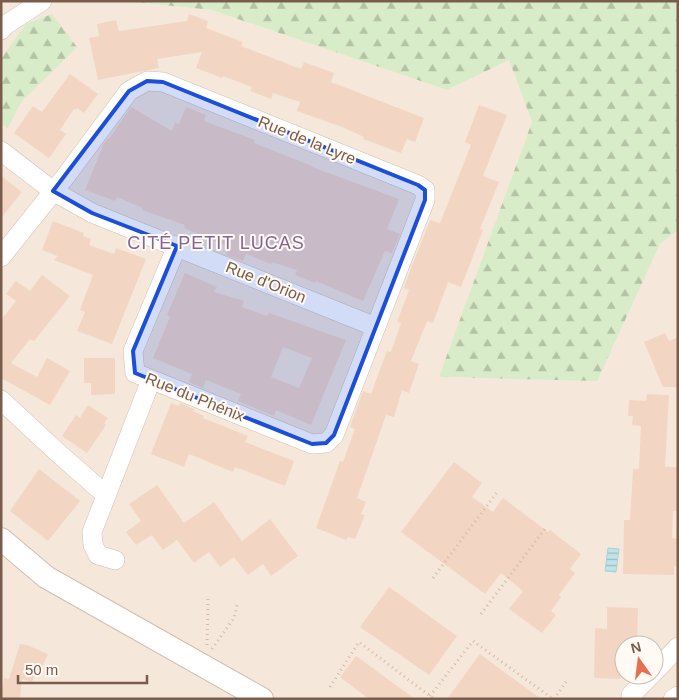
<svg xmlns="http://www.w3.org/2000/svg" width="679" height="700" font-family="Arial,sans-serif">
	<defs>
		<pattern id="forest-firs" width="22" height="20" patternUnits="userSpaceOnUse" patternTransform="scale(1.25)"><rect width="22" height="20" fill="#d8ecc9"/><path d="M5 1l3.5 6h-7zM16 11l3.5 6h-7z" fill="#b4c2a5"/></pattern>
		<pattern id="water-rules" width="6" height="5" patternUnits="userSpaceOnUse" patternTransform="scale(1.25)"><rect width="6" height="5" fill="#bfe3e8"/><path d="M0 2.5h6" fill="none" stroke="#a0bbbe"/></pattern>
	</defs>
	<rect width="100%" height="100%" fill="#fdf6ec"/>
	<path fill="#f5e8da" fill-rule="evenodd" d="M1,1H123L211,10L447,90L509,60L532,122L440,377L596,380L660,244L678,230V699H1ZM624,645H654V675H624Z"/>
	<g fill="url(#forest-firs)">
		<polygon points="123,1 678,1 678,230 660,244 597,381 439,377 532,122 509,60 447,90 211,10"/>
		<polygon points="52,14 77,47 21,102 8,128 1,124 1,59 26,24"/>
	</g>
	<polygon fill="url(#water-rules)" stroke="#a5d3da" points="608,548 619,549 616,572 605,571"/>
	<g fill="#f3d5c3" fill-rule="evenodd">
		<polygon points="189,14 208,21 206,28 243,42 241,46 301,69 304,62 334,73 331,82 424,118 415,142 407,139 401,153 363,139 364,137 342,127 297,111 300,102 273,93 271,99 250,91 252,87 223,76 222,78 196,68 202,52 157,59 159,68 98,80 89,38 99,36 97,24 116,20 119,31 187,21"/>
		<polygon points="70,74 98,94 84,113 77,108 76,110 74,109 60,130 66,134 49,158 14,133 33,106 42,112"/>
		<polygon points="479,105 507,115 483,176 499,182 480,229 483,230 461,287 448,282 433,323 427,321 411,361 419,364 409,393 402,390 394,417 386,415 357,498 366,502 361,514 365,515 355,539 348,537 346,540 316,528 340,461 343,462 355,429 350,427 363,391 371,394 387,351 391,352 401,323 397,322 409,290 404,288 410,271 430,220 440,223 471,145 465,142"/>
		<polygon points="131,107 172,131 175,123 179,124 186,107 206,115 204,121 255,140 254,143 312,166 312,167 399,199 387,229 400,234 392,253 385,251 363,301 316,281 315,283 295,275 297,270 272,262 271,264 246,254 243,261 226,255 229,247 184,228 185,225 142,210 143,208 117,197 115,201 85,190 104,143 108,138 109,139"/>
		<polygon points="1,176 22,192 1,218"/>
		<polygon points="53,221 84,233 83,236 91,239 89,245 114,254 116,248 146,259 112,344 77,331 85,312 80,310 93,275 54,260 58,256 42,250"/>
		<path d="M185,273L217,287L214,292L244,301L242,307L267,316L269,313L346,340L311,425L276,410L274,416L238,401L241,394L206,380L203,388L189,382L192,374L153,358L170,317L167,315ZM283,347L312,358L299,388L271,377Z"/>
		<polygon points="42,275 70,296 34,341 30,339 11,363 37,377 47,358 70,371 50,405 1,378 1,320 16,301 6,294 16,281 30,291"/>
		<polygon points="665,333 669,341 678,337 678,387 663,387 644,342"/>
		<polygon points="84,358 115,358 115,394 91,395 91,383 84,383"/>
		<polygon points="647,394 669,395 665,467 678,467 678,511 673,511 672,538 678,539 678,566 674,566 674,575 623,574 624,520 630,520 633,469 639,469 641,426 632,425 633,416 628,416 629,400 646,401"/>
		<polygon points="171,403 179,406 180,403 194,409 193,411 204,416 203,418 248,436 245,442 294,461 285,486 235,467 233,472 189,454 184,467 151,454"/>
		<polygon points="88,405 108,418 104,423 106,425 87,453 62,436 76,415 80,418"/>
		<polygon points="454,462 482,483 472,497 493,512 503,498 548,532 550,530 581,554 570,569 575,573 559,595 561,597 551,611 556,615 542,633 509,609 523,591 501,573 485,594 401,532"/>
		<polygon points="39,469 80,501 48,541 10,511"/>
		<polygon points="157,485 184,523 214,502 242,541 270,519 298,556 271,576 263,564 248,575 234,557 220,567 209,552 194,563 177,540 163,550 152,535 136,545 126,532 141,521 129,504"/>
		<polygon points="389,587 457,636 429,675 360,627"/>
		<polygon points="607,607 638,608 637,645 624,645 624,654 621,654 620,679 594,678 595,628 607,629"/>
		<polygon points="20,644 27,645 48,654 40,672 36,670 32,682 22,679 20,699 1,699 4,678 9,679"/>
		<polygon points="480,654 541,699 447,699"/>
		<polygon points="356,656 415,699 369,699 340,677"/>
	</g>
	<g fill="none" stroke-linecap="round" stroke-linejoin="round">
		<defs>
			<g id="minor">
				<polyline points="1,30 4,26 42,1"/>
				<polyline points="1,151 53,191 92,213 376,327"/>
				<polyline points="1,257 65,177 129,91 147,81 163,82 418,185 425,190 425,200 334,435 326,443 312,444 135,373 133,351 177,246"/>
				<polyline points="1,400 57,452 106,495"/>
				<polyline points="115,560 98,555 93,545 92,532 151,380"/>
				<polyline points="654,672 678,647"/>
				<polyline points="631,695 651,675"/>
				<polyline points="673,699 678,696"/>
			</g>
			<polyline id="tertiary" points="1,539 46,577 262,699"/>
		</defs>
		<use href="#minor" stroke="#d1beb0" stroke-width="20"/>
		<use href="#tertiary" stroke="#d1beb0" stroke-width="24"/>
		<g stroke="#d9b8a5" stroke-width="3" stroke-dasharray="1 4" stroke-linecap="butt">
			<polyline points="433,578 498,491"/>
			<polyline points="481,614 547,526"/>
			<polyline points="207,645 208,599"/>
			<polyline points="212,649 234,618 237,605"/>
			<polyline points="330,687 359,642 434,699"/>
			<polyline points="430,696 473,641 553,699"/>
			<polyline points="554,699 568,679"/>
		</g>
		<use href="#minor" stroke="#fff" stroke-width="19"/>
		<use href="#tertiary" stroke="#fff" stroke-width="22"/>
	</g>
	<path fill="#1d4ed8" fill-opacity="0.2" stroke="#1d4ed8" stroke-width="4" stroke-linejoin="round" d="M147,81L163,82L418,185L425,190V200L334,435L326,443L312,444L135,373L133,351L177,246L92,213L53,191L129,91Z"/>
	<g text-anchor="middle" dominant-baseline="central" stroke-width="4" stroke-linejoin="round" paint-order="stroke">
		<g font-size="16" fill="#7a5c4d" stroke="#fffaf3">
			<text transform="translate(307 140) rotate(22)">Rue de la Lyre</text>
			<text transform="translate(266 282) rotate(22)">Rue d'Orion</text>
			<text transform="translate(195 397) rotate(22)">Rue du Phénix</text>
		</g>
		<g font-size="18" letter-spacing="1" fill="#846695" stroke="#fffaf3">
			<text x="216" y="243">CITÉ PETIT LUCAS</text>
		</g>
	</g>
	<rect width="679" height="700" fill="none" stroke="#7a5c4d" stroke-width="5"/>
	<g transform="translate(639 660) rotate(346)"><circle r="24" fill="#fffaf3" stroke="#cabbb1"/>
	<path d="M0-4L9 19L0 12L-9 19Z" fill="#e76f51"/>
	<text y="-8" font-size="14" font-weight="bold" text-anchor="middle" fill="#7a5c4d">N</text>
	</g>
	<path d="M18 675v8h129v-8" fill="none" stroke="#7a5c4d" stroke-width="2.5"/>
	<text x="25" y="675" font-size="15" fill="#7a5c4d" stroke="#fffaf3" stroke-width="4" paint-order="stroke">50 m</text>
</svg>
